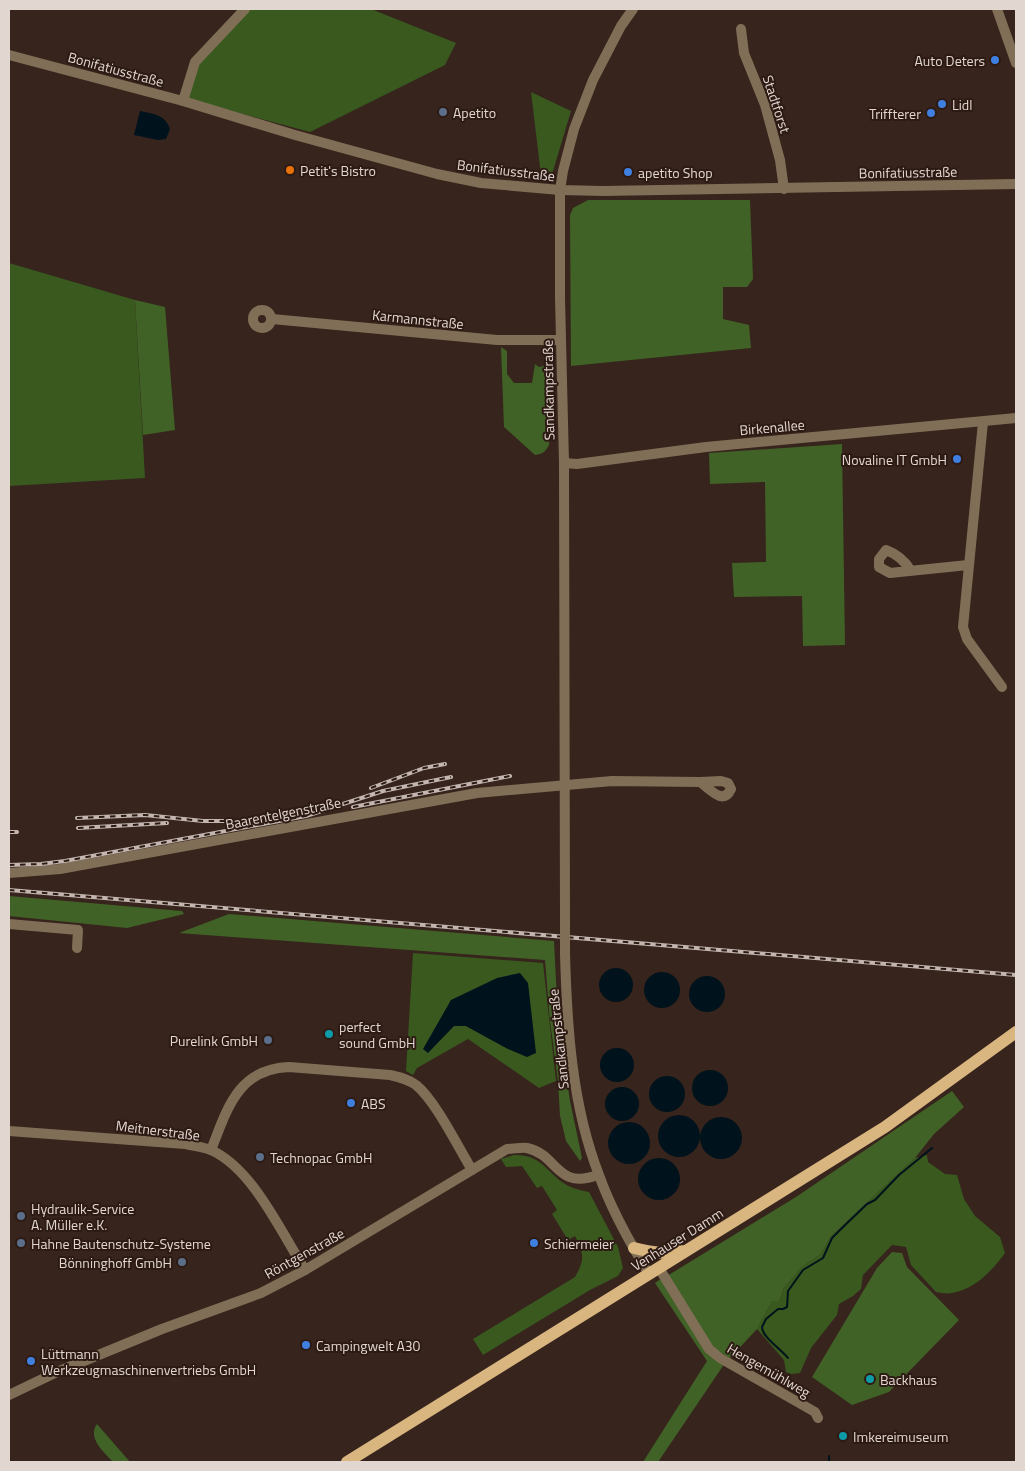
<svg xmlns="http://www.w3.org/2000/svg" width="1025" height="1471" font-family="'Titillium Web',sans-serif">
	<rect width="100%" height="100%" fill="#36241d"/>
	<g fill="#39591f" fill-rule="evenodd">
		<polygon points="249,9 371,9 456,43 445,65 310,132 186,99 197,64"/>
		<polygon points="531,92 571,111 553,171 550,174 541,175"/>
		<polygon points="9,263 135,300 145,478 9,486"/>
		<path d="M413,953L543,963L556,1081L539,1088L468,1039L417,1068L413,1075L406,1071ZM451,1000L508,1049L466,1026H454L442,1037Z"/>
		<path d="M514,1155C539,1154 545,1169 562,1182C570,1188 579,1190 589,1192L618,1247L623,1268L618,1276L590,1290L483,1355L473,1339L575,1277C585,1260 584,1254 575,1236L568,1240L552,1214L557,1210L542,1186L537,1188L522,1166L506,1167L501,1159Z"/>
		<path d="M927,1155L928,1162L945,1174L957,1175L964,1199L975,1216L1000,1237L1005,1253C992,1271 975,1289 952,1293C947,1294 941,1293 936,1292L911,1265L906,1247L892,1245L863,1275L861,1289L853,1296L839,1304L837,1315L811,1348L800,1373L791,1374L786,1372L784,1360L757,1329L772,1301H779L784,1288L802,1267L821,1254L831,1236L915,1158Z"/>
	</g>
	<g fill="#416226">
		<polygon points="588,200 750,200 753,279 747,287 723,287 723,319 749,325 751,348 571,366 570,215 573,208"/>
		<polygon points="135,300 165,307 175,430 143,435"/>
		<path d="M501,347L507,351V374L514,383H532L535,364L539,367L549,365V445C545,452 543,454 535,455L504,427Z"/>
		<polygon points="842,444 845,645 803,646 802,596 734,597 732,563 766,562 765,482 710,484 709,453"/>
		<polygon points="9,896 182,911 184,914 127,928 9,916"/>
		<polygon points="229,914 554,941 558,1022 570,1101 582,1158 580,1161 566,1141 560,1116 558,1081 550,1021 545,960 179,933"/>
		<polygon points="952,1091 964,1107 934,1134 915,1158 831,1236 821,1254 802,1267 784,1288 779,1301 772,1301 757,1329 730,1358 713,1348 667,1276 796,1197"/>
		<polygon points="892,1252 902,1253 907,1267 959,1320 889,1392 852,1405 812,1377 877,1268"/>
		<polygon points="662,1278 725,1363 658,1462 643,1462 707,1361 655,1283"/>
		<path d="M97,1424L130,1462H113C104,1452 87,1438 97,1424Z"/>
	</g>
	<g fill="#00121b">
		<path d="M140,111C153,114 165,114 170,129L166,139L158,140L134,135Z"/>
		<circle cx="616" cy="985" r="17"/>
		<circle cx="662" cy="990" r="18"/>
		<polygon points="520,973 528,983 536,1053 527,1057 508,1049 466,1026 454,1026 428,1053 423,1049 451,1000 497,978"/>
		<circle cx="707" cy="994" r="18"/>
		<circle cx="617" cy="1065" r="17"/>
		<circle cx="710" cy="1088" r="18"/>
		<circle cx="667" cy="1094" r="18"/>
		<circle cx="622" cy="1104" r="17"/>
		<circle cx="679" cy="1136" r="21"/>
		<circle cx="721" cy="1138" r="21"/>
		<circle cx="629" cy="1143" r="21"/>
		<circle cx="659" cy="1179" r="21"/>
	</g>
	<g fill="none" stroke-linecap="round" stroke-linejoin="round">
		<g stroke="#00121b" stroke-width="2">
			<path d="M788,1358C781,1349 762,1337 762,1327L766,1319L778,1309H783L787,1307L788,1291L803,1270L823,1258L832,1238L841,1229L867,1204L875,1200L899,1175L932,1148"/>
			<polyline points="829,1456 829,1462"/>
		</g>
		<g stroke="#806f56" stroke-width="10">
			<polyline points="997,9 1016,63"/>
			<polyline points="741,29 744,53 765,105 780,160 784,189"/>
			<polyline points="9,55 183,101 295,135 437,174 481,183 560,190 603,191 1016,184"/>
			<polyline points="183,101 195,62 245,9"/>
			<circle cx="262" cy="319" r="9"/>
			<polyline points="272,319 497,340 561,340"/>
			<polyline points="983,422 963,627 967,639 1002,687"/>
			<polyline points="564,463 577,464 706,447 1016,418"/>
			<path d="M911,571C905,561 897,554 886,550L879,559V567L890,573L968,565"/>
			<path d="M9,873L60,869L477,793L612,781L700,782L721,781L728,783L731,789C723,806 710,789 700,782"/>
			<polyline points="565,922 564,463 560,298 560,190 563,171 574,129 593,80 621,26 633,9"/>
			<polyline points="9,924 78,930 77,948"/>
			<path d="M565,954C567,1027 572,1106 599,1175C611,1209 630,1243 649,1274"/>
			<path d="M9,1131L185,1144C193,1146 203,1147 211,1150C253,1169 281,1232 305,1270"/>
			<path d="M211,1150C227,1110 237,1069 289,1067L390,1075C399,1077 408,1079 416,1085C435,1100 458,1147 472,1170"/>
			<polyline points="659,1268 709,1349 720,1358 815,1412 818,1418"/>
			<path d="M9,1395L57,1372L162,1329L261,1293L305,1270L507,1149C513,1149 521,1147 527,1148C559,1155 555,1190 598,1175"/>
		</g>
		<g stroke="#d9b57f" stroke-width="12">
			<path d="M634,1248C651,1252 664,1255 681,1251"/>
			<polyline points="347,1462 885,1127 1016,1032"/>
		</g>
		<defs>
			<g id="rail">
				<polyline points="371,788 424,768 445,764"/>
				<polyline points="353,807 510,776"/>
				<polyline points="77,818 145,815 203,821 247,821"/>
				<polyline points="78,828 167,823"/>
				<polyline points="9,832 17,832"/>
				<polyline points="9,865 41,864 65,861 306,816 383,791 451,777"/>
				<polyline points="9,890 1016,975"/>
			</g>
		</defs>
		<use href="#rail" stroke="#c3b6b0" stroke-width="4"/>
		<use href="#rail" stroke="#2c1a13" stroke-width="2" stroke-dasharray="5.5" stroke-linecap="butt"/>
		<polyline stroke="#806f56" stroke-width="10" points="565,922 565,954"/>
	</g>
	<g fill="#3f7fe0" stroke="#2c1a13" stroke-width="2">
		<circle cx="995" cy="60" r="5"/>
		<circle cx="942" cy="104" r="5"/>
		<circle cx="931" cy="113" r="5"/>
		<circle cx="628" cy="172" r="5"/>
		<circle cx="957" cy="459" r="5"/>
		<circle cx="351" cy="1103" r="5"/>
		<circle cx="534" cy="1243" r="5"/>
		<circle cx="306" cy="1345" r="5"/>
		<circle cx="31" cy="1361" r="5"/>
	</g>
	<g fill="#5c6f8a" stroke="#2c1a13" stroke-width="2">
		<circle cx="443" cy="112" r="5"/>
		<circle cx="268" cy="1040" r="5"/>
		<circle cx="260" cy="1157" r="5"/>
		<circle cx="21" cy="1216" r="5"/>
		<circle cx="21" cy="1243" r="5"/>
		<circle cx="182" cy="1262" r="5"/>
	</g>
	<circle fill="#e8710a" stroke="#2c1a13" stroke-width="2" cx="290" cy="170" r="5"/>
	<g fill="#0f9aa8" stroke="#2c1a13" stroke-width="2">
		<circle cx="329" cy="1034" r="5"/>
		<circle cx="870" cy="1379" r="5"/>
		<circle cx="843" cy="1436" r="5"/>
	</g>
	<g text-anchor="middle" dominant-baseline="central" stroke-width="4" stroke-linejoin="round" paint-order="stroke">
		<g font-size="14" fill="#e2d6d1" stroke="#2c1a13" text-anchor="start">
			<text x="985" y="60" text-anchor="end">Auto Deters</text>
			<text x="952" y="104">Lidl</text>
			<text x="453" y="112">Apetito</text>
			<text x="921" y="113" text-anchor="end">Triffterer</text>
			<text x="300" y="170">Petit's Bistro</text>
			<text x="638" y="172">apetito Shop</text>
			<text x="947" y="459" text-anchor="end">Novaline IT GmbH</text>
			<text x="339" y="1026">perfect<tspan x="339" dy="16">sound GmbH</tspan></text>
			<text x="258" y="1040" text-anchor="end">Purelink GmbH</text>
			<text x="361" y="1103">ABS</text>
			<text x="270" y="1157">Technopac GmbH</text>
			<text x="31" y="1208">Hydraulik-Service<tspan x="31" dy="16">A. Müller e.K.</tspan></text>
			<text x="31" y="1243">Hahne Bautenschutz-Systeme</text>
			<text x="544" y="1243">Schiermeier</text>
			<text x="172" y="1262" text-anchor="end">Bönninghoff GmbH</text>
			<text x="316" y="1345">Campingwelt A30</text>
			<text x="41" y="1353">Lüttmann<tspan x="41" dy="16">Werkzeugmaschinenvertriebs GmbH</tspan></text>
			<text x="880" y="1379">Backhaus</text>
			<text x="853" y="1436">Imkereimuseum</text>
		</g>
		<g font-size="14" fill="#e2d6d1" stroke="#2c1a13">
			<text transform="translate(116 69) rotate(15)">Bonifatiusstraße</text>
			<text transform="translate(777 104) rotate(72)">Stadtforst</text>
			<text transform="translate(506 170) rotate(7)">Bonifatiusstraße</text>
			<text transform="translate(908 172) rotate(-1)">Bonifatiusstraße</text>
			<text transform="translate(418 319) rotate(6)">Karmannstraße</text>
			<text transform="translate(548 390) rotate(-91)">Sandkampstraße</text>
			<text transform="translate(772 427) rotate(-5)">Birkenallee</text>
			<text transform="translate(283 813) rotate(-11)">Baarentelgenstraße</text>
			<text transform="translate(558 1039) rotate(-96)">Sandkampstraße</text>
			<text transform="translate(158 1130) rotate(7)">Meitnerstraße</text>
			<text transform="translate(677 1239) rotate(-32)">Venhauser Damm</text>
			<text transform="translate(304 1253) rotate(-29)">Röntgenstraße</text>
			<text transform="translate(769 1370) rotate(30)">Hengemühlweg</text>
		</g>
	</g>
	<rect width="1025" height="1471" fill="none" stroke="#e2d6d1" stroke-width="20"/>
</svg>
